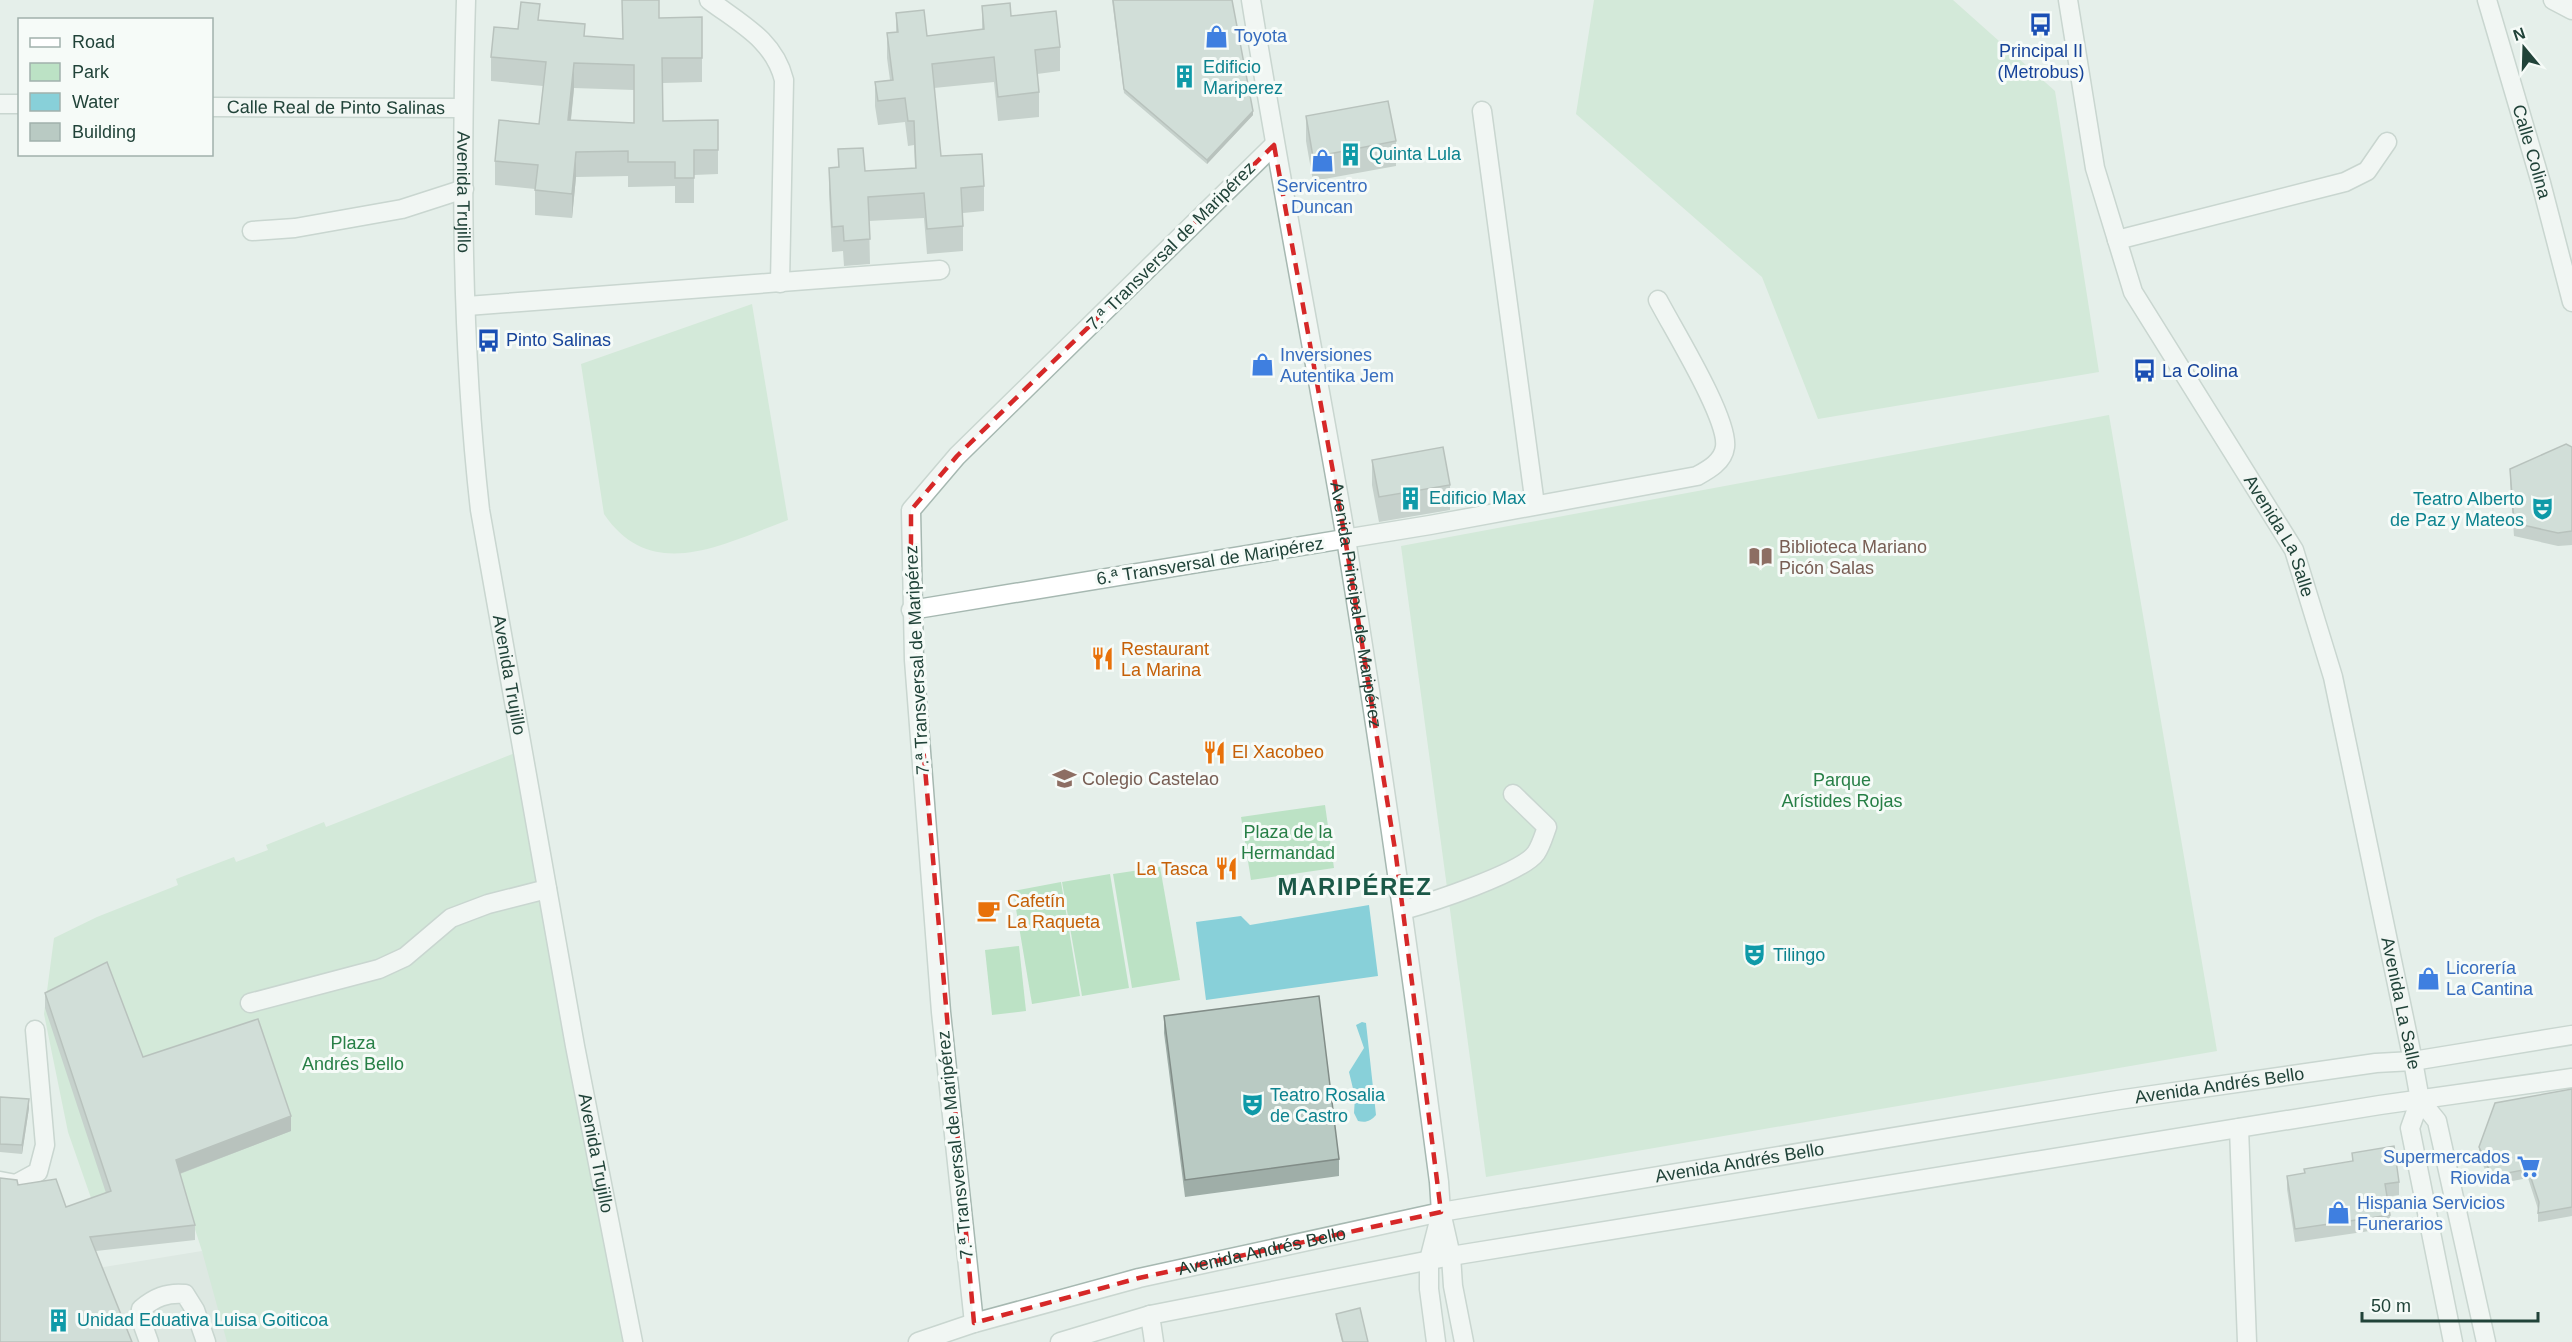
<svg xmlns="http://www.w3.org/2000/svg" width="2572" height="1342" font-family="Helvetica,sans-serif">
	<rect width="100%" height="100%" fill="#e5efea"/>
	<polygon fill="#d2dfd9" points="202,1251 238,1342 0,1342 0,1284"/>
	<g fill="#bce2c5">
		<polygon points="1594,0 1953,0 2055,91 2099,372 1818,419 1762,277 1576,114"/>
		<path d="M752,304L788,520C725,543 652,585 604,514L581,364Z"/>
		<polygon points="2109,415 2217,1051 1486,1177 1401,546"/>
		<polygon points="523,750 633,1342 227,1342 202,1251 183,1192 98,1218 68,1132 44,1014 54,938 97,917 178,885 176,879 234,857 236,862 268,850 266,845 324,822 326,827"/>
		<polygon points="1325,805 1334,868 1251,880 1241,817"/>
		<polygon points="1160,867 1180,980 1132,988 1113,874"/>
		<polygon points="1110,874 1129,988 1082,996 1062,882"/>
		<polygon points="1061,882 1080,996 1032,1004 1013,891"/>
		<polygon points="1019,946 1026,1011 992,1015 985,950"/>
	</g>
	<g fill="#88d0d9">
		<polygon points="1369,905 1378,976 1206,1000 1196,922 1241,916 1250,925"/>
		<path d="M1362,1022L1366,1023L1376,1115C1371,1121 1366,1123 1358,1121L1354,1113L1355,1097L1349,1072L1364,1048L1356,1025Z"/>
	</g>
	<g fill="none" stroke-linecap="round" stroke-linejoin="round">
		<defs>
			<g id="minor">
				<path id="s1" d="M466,0C461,170 461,342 480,510L575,1046L633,1342"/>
				<path d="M709,0C741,24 774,40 784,80L780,283"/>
				<path id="s2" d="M1251,0C1280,180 1315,359 1346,539C1381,753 1411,967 1439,1182L1441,1212L1451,1256L1453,1286L1464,1342"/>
				<path id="s3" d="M2068,0L2095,168L2133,292L2294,550L2333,677L2413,1061L2420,1100L2410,1128L2453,1342"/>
				<path id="s4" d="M2487,0L2541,183L2572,302"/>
				<polyline points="2553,0 2572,10"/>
				<polyline points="0,104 20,104"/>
				<path id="s5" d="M212,107L462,108"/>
				<polyline points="1482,111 1535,505"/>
				<polyline points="252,231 295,228 402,209 464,189"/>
				<polyline points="2117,240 2345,182 2367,171 2387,142"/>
				<polyline points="467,306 940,270"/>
				<path d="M911,610L1430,525L1697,476C1708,470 1723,462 1725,447C1729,419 1673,329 1658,300"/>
				<path d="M1403,910C1429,903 1522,873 1536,853C1541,846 1544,835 1547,827L1513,794"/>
				<polyline points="250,1003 379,969 405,957 451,918 488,904 547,889"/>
				<polyline points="2420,1100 2437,1121 2486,1342"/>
				<polyline points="2239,1128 2247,1342"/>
				<polyline points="0,1181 16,1184 38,1172 45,1145 35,1030"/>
				<polyline points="1150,1315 1154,1342"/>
				<polyline points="974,1323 941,1012 914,660 911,510 957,456 1274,145"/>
				<path d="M149,1342L140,1317L141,1309C154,1298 167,1292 185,1294L195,1310L206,1342"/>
				<path id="s6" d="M918,1342L974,1323L1139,1278L1441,1212L2118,1100L2376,1063L2413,1061L2572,1035"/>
				<polyline points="1060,1342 1150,1315 1451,1256 2380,1105 2572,1078"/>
				<polyline points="1436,1342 1429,1289 1429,1260 1440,1217"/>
			</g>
		</defs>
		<use href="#minor" stroke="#a6b8b1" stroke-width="21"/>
		<use href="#minor" stroke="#fff" stroke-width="18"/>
	</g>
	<g fill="#9faea8" fill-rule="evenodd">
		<polygon points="1112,0 1232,0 1253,115 1207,164 1124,93"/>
		<polygon points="982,6 1011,16 1060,47 1060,71 1037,74 1039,92 1039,117 998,121 994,82 934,88 941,156 984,186 984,211 963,213 963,251 927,254 924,218 869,221 870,264 844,266 843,251 832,252 829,193 829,168 838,167 838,149 865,171 915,168 914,145 908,146 905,122 878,125 875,106 875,82 890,80 887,58 887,33 896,33 896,13 927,36 982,30"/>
		<path d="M702,17V82L663,83V121L718,120V174L694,175V203H675V186L628,187V176L576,177L572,218L535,215V189L495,185V161L539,124L543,86L491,81V57L518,29L540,21L585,36L623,39L659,18ZM574,88L634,90V123L571,120Z"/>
		<polygon points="1306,116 1396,141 1396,166 1313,181 1306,141"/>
		<polygon points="2572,447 2572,545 2558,546 2514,536 2510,482 2510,469"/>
		<polygon points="1372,460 1450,485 1450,510 1379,522 1372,485"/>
		<polygon points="45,993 143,1057 291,1131 180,1174 195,1225 195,1240 96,1251 18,1185 66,1207 106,1193 45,1008"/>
		<polygon points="1164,1016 1339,1159 1339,1176 1185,1197 1164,1033"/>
		<polygon points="2572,1089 2572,1216 2538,1222 2538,1209 2528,1178 2492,1185 2479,1156 2479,1147"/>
		<polygon points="0,1097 29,1108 22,1154 0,1152"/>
		<polygon points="2352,1153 2399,1182 2399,1195 2387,1197 2390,1215 2390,1228 2295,1242 2287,1189 2287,1176 2304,1174 2304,1169 2352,1162"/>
		<polygon points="1336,1314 1368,1342 1342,1342 1336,1318"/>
	</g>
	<g fill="#828d88">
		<polygon points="574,63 574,88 568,145 568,120"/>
		<polygon points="1253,111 1253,115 1207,164 1207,160"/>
		<polygon points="576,152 576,177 572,218 572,194"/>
		<polygon points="29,1099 29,1108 22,1154 22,1145"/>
		<polygon points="291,1116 291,1131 176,1175 176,1160"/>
	</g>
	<g fill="#b9cac3" stroke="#828d88" stroke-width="1.5" fill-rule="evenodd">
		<path d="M622,0H659V18L702,17V58H662L663,121L718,120V150H694V178H675V162H628V151L576,152L572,194L535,190L538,165L495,161L499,120L539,124L546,62L491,57L494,27L518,29L521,2L540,4L538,20L585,24L584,36L623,39ZM574,63L634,65V123L568,120Z"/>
		<polygon points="1113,0 1232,0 1253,111 1207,160 1124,89"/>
		<polygon points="1010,3 1011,16 1056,11 1060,47 1035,50 1039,92 998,97 994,57 932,64 941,156 982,154 984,186 961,188 963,226 927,229 924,193 868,197 870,239 844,241 843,226 832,227 829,168 839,167 838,149 863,148 865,171 916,168 914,121 908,121 905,98 878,101 875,82 893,80 887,33 898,32 896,13 924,10 927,36 984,29 982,6"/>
		<polygon points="1388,101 1396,141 1313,157 1306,116"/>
		<polygon points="2566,444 2572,447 2572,531 2558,533 2514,523 2510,469"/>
		<polygon points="1443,447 1450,485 1379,497 1372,460"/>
		<polygon points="107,962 143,1057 258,1019 291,1116 176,1160 195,1225 90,1237 132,1342 0,1342 0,1178 17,1180 18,1185 56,1179 66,1207 111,1191 45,993"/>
		<polygon points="1319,996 1339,1159 1185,1180 1164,1016"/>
		<polygon points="2572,1089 2572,1207 2538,1213 2539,1202 2528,1169 2492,1176 2479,1147 2495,1103"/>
		<polygon points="0,1097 29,1099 22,1145 0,1144"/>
		<polygon points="2394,1146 2399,1182 2385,1184 2390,1215 2295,1229 2287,1176 2305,1173 2304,1169 2353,1161 2352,1153"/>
		<polygon points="1360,1308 1368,1342 1343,1342 1336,1314"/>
	</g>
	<path d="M0 0H2572V1342H0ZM1274,145L1345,538L1396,856L1441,1212L1139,1278L974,1323L911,610V510L957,456Z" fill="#e5efea" fill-opacity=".55" fill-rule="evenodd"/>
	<path fill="none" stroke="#d62828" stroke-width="4.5" stroke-dasharray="12 8" stroke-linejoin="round" d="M1274,145L1345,538L1396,856L1441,1212L1139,1278L974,1323L911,610V510L957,456Z"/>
	<defs>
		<symbol id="bus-bare" viewBox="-9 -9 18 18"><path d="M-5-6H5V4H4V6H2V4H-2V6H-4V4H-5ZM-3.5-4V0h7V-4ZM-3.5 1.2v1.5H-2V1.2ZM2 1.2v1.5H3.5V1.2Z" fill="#1a4fb4" stroke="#f6fbf8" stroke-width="2.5" paint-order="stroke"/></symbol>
		<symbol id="shop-bare" viewBox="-9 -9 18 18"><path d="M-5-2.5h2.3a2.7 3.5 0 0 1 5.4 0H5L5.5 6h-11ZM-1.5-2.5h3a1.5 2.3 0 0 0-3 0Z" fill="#3f7fe0" stroke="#f6fbf8" stroke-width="2.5" paint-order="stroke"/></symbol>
		<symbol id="building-bare" viewBox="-9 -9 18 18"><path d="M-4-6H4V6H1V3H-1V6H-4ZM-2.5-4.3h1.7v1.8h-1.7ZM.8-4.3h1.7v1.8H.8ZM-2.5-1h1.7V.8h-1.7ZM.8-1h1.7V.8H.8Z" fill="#0f9aa8" stroke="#f6fbf8" stroke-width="2.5" paint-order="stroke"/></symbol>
		<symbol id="theatre-bare" viewBox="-9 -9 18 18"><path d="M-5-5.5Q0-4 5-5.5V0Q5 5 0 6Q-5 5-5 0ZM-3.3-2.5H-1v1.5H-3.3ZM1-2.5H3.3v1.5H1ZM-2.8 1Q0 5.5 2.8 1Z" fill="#0f9aa8" stroke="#f6fbf8" stroke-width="2.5" paint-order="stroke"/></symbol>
		<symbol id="library-bare" viewBox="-9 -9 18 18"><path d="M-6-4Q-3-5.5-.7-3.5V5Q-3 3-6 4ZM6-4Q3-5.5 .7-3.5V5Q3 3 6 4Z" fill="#8d6e63" stroke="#f6fbf8" stroke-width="2.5" paint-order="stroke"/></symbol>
		<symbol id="restaurant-bare" viewBox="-9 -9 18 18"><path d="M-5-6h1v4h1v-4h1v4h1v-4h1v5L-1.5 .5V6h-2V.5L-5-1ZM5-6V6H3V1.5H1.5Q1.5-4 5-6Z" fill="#e8710a" stroke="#f6fbf8" stroke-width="2.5" paint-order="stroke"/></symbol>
		<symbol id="school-bare" viewBox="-9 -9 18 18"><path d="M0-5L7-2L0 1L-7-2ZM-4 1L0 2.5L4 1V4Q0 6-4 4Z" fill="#8d6e63" stroke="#f6fbf8" stroke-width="2.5" paint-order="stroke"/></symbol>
		<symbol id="cafe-bare" viewBox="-9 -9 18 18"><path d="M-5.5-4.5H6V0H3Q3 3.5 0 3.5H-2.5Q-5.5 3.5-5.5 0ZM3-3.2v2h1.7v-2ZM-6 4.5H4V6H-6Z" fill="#e8710a" stroke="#f6fbf8" stroke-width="2.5" paint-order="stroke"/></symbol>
		<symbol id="supermarket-bare" viewBox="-9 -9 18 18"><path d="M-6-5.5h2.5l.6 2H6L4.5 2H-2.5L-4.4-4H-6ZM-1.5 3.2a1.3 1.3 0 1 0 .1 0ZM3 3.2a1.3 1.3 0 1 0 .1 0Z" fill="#3f7fe0" stroke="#f6fbf8" stroke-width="2.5" paint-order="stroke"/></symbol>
	</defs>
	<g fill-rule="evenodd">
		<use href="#bus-bare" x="2024" y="8" width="33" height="33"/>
		<use href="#shop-bare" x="1200" y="20" width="33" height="33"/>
		<use href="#building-bare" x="1168" y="60" width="33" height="33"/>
		<use href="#building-bare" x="1334" y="138" width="33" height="33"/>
		<use href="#shop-bare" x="1306" y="144" width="33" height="33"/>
		<use href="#bus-bare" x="472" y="324" width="33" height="33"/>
		<use href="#shop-bare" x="1246" y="348" width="33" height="33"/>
		<use href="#bus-bare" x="2128" y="354" width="33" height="33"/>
		<use href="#building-bare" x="1394" y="482" width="33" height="33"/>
		<use href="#theatre-bare" x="2526" y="492" width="33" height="33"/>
		<use href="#library-bare" x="1744" y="540" width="33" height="33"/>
		<use href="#restaurant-bare" x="1086" y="642" width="33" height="33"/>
		<use href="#restaurant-bare" x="1198" y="736" width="33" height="33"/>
		<use href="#school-bare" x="1048" y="762" width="33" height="33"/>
		<use href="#restaurant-bare" x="1210" y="852" width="33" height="33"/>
		<use href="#cafe-bare" x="972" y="894" width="33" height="33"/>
		<use href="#theatre-bare" x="1738" y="938" width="33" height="33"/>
		<use href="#shop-bare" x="2412" y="962" width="33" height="33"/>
		<use href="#theatre-bare" x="1236" y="1088" width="33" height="33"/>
		<use href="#supermarket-bare" x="2512" y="1150" width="33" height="33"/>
		<use href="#shop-bare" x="2322" y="1196" width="33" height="33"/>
		<use href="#building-bare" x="42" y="1304" width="33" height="33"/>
	</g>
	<g text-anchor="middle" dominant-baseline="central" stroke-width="6" stroke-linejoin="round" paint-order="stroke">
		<g font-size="18" fill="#366cbe" stroke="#f6fbf8" text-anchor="start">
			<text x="1234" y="36">Toyota</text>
			<text x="1322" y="186" text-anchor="middle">Servicentro<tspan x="1322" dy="21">Duncan</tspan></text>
			<text x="1280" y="355">Inversiones<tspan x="1280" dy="21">Autentika Jem</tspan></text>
			<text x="2446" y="968">Licorería<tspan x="2446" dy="21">La Cantina</tspan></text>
			<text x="2510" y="1157" text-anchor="end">Supermercados<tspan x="2510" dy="21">Riovida</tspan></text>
			<text x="2357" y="1203">Hispania Servicios<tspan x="2357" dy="21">Funerarios</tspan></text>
		</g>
		<g font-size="18" fill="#164399" stroke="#f6fbf8" text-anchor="start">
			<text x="2041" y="51" text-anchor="middle">Principal II<tspan x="2041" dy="21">(Metrobus)</tspan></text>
			<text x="506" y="340">Pinto Salinas</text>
			<text x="2162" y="371">La Colina</text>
		</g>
		<g font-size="18" fill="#0d838f" stroke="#f6fbf8" text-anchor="start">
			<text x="1203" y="67">Edificio<tspan x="1203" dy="21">Mariperez</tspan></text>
			<text x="1369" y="154">Quinta Lula</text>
			<text x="1429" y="498">Edificio Max</text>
			<text x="2524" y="499" text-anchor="end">Teatro Alberto<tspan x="2524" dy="21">de Paz y Mateos</tspan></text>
			<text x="1773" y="955">Tilingo</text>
			<text x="1270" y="1095">Teatro Rosalia<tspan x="1270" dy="21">de Castro</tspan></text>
			<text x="77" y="1320">Unidad Eduativa Luisa Goiticoa</text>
		</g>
		<g font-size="18" fill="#214339" stroke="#f6fbf8">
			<text stroke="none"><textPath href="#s5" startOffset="124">Calle Real de Pinto Salinas</textPath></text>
			<text stroke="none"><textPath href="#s4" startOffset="158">Calle Colina</textPath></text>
			<text stroke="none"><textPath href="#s1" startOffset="192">Avenida Trujillo</textPath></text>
			<text transform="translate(1171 246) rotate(-45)">7.ª Transversal de Maripérez</text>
			<text stroke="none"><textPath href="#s3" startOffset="585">Avenida La Salle</textPath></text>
			<text transform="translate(1210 561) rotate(-9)">6.ª Transversal de Maripérez</text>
			<text stroke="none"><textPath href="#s2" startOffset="614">Avenida Principal de Maripérez</textPath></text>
			<text transform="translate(917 660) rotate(-93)">7.ª Transversal de Maripérez</text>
			<text stroke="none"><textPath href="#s1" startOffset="678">Avenida Trujillo</textPath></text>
			<text stroke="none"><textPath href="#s3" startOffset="1070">Avenida La Salle</textPath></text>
			<text stroke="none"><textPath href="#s6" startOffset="1328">Avenida Andrés Bello</textPath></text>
			<text transform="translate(955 1145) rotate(-96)">7.ª Transversal de Maripérez</text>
			<text stroke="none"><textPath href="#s1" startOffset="1164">Avenida Trujillo</textPath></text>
			<text stroke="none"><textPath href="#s6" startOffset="842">Avenida Andrés Bello</textPath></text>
			<text stroke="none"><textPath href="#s6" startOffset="356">Avenida Andrés Bello</textPath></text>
		</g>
		<g font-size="18" fill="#785e54" stroke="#f6fbf8" text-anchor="start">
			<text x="1779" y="547">Biblioteca Mariano<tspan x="1779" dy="21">Picón Salas</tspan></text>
			<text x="1082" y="779">Colegio Castelao</text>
		</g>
		<g font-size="18" fill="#c56008" stroke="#f6fbf8" text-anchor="start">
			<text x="1121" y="649">Restaurant<tspan x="1121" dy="21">La Marina</tspan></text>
			<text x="1232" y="752">El Xacobeo</text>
			<text x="1208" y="869" text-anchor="end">La Tasca</text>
			<text x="1007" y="901">Cafetín<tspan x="1007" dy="21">La Raqueta</tspan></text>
		</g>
		<g font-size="18" fill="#277f46" stroke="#f6fbf8">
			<text x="1842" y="780">Parque<tspan x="1842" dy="21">Arístides Rojas</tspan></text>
			<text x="1288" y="832">Plaza de la<tspan x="1288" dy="21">Hermandad</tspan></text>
			<text x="353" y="1043">Plaza<tspan x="353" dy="21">Andrés Bello</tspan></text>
		</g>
		<g font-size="24" font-weight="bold" letter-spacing="1.5" fill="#1b5847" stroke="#f6fbf8">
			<text x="1355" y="886">MARIPÉREZ</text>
		</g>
	</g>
	<rect x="18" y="18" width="195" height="138" fill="#f6fbf8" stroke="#a1b1ac" stroke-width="1.5"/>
	<rect x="30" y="38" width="30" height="9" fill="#ffffff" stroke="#a1b1ac" stroke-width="1.5"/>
	<text x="72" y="48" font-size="18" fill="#214339">Road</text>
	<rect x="30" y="63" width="30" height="18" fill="#bce2c5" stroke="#a1b1ac" stroke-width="1.5"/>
	<text x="72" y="78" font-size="18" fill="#214339">Park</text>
	<rect x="30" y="93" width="30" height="18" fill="#88d0d9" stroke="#a1b1ac" stroke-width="1.5"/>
	<text x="72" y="108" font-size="18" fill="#214339">Water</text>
	<rect x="30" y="123" width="30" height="18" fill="#b9cac3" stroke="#a1b1ac" stroke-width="1.5"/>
	<text x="72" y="138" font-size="18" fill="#214339">Building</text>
	<g transform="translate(2524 48) rotate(341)" stroke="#f6fbf8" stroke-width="4.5" paint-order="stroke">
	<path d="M0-4.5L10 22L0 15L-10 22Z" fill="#214339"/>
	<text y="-9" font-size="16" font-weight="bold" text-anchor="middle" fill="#214339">N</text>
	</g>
	<path d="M2362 1312v9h176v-9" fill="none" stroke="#214339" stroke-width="3"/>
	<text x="2371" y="1312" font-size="18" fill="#214339" stroke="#f6fbf8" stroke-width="4.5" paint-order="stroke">50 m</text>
</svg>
